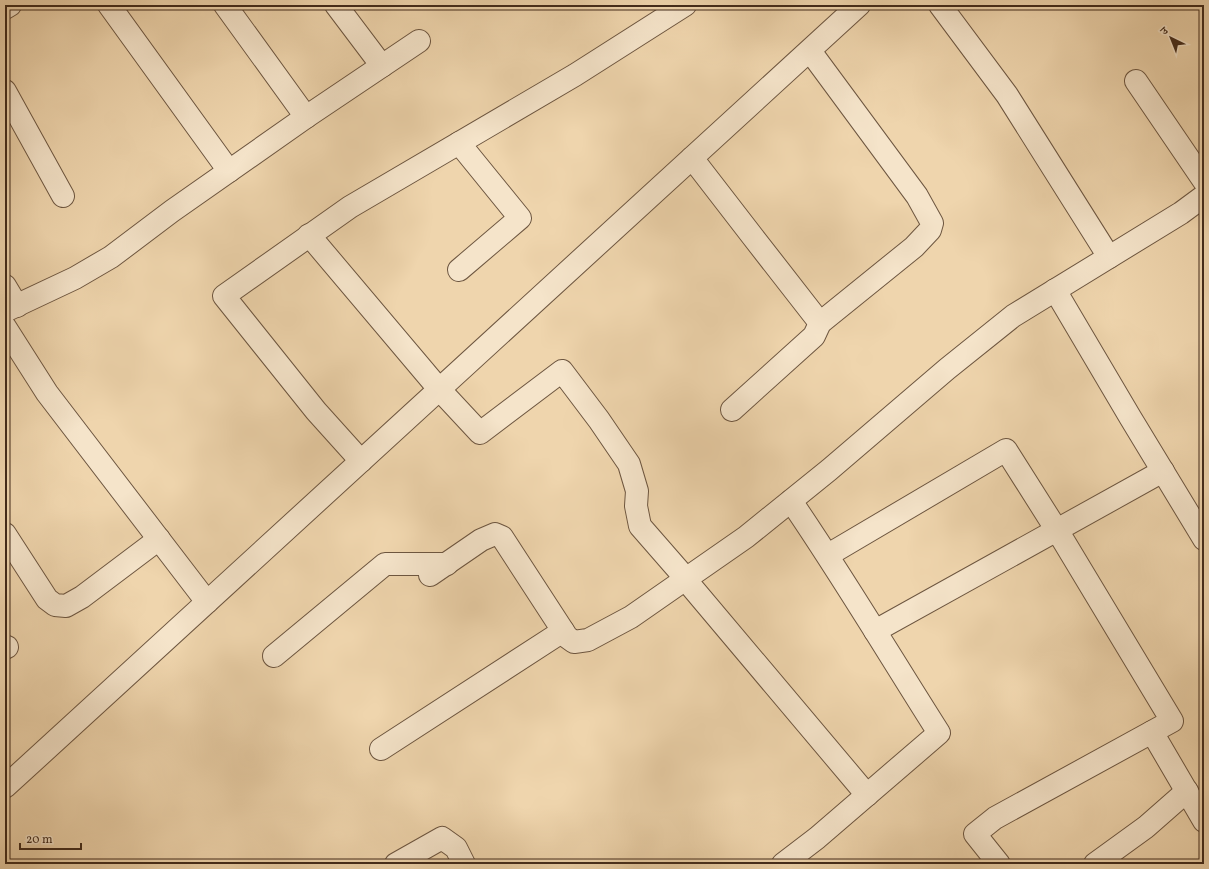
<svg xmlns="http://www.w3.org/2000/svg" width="1209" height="869" font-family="Vollkorn,'Noto Serif Devanagari',serif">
	<rect width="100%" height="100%" fill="#efd5ad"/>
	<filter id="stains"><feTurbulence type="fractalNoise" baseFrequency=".005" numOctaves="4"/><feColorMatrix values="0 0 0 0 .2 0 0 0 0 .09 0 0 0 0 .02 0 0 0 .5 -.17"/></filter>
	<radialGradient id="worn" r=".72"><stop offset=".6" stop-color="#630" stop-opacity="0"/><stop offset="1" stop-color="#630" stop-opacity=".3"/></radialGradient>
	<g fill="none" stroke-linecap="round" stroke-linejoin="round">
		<defs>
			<g id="minor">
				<polyline points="109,5 229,171"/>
				<polyline points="225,5 306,117"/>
				<polyline points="336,5 382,66"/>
				<polyline points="940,5 1007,95 1109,257"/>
				<polyline points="5,8 10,5"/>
				<polyline points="1136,81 1204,181"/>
				<polyline points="5,91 63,196"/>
				<polyline points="459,143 520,218 459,270"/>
				<polyline points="692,158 753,237 820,323"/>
				<polyline points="309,235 439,389 480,433 562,371 599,420 629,464 637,491 636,506 640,526 681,573 685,579 867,795"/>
				<polyline points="5,286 17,306"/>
				<polyline points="1055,290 1130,417 1204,539"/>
				<polyline points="5,311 75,278 111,257 172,211 306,117 419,41"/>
				<polyline points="5,327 47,393 207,602"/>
				<polyline points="732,410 814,336 820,323 914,247 930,230 932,223 917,196 810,51"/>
				<polyline points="361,461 316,411 224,296 350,207 575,75 685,5"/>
				<polyline points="5,534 47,599 55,605 66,606 82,597 159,539"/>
				<polyline points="828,555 1006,450 1063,540 1172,721 995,818 975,834 999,864"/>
				<polyline points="430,575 481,540 495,534 502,537 567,637 574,642 588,640 631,617 746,537 829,470 947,369 1013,316 1181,213 1204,196"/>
				<polyline points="875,631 1163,471"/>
				<polyline points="5,648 7,647"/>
				<polyline points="274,656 385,564 447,564"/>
				<polyline points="1152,732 1204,821"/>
				<polyline points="381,749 563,631"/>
				<polyline points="5,787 859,5"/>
				<polyline points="396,864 442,838 456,848 464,864"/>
				<path d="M783,864L817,838L939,733C890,656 843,577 791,501"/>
				<polyline points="1095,864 1146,827 1187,791"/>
			</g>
		</defs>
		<use href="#minor" stroke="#6d5640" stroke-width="24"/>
		<use href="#minor" stroke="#f5e4ca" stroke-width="22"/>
	</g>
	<rect width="1209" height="869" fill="none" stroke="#efd5ad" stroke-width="20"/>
	<rect x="6" y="6" width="1197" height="857" fill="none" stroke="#422b1b" stroke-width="2"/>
	<rect x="10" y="10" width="1189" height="849" fill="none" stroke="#422b1b"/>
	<g transform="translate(1171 38) rotate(317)" stroke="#f5e4ca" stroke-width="3" paint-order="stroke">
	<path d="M0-3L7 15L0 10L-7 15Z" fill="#422b1b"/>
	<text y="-6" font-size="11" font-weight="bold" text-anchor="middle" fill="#422b1b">उ</text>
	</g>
	<path d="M20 843v6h61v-6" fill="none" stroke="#422b1b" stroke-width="2"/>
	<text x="26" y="843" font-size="12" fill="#422b1b" stroke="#f5e4ca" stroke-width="3" paint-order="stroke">20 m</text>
	<rect width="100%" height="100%" filter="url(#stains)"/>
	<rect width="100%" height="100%" fill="url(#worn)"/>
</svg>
